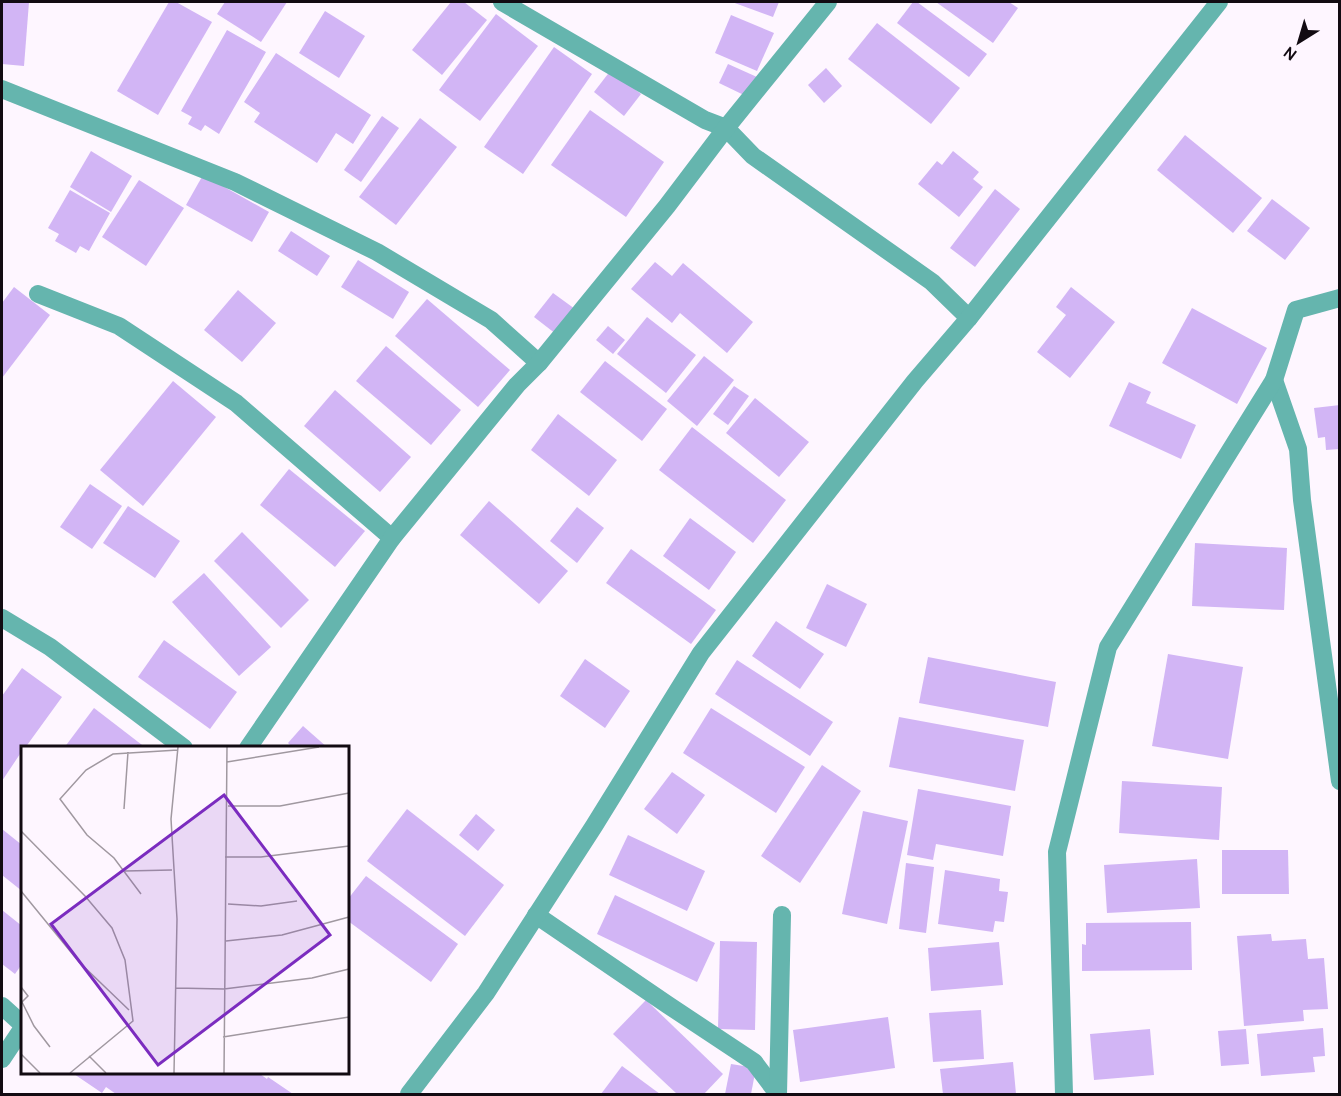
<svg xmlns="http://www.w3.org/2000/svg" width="1341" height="1096" font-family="Cabin,sans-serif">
	<rect width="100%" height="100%" fill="#fef6ff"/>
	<g fill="#d2b5f5">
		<polygon points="2,2 29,2 24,66 2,64"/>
		<polygon points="169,2 176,2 212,22 158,115 117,91"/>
		<polygon points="225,2 287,2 261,42 217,14"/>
		<polygon points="451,2 464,2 487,20 442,75 412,50"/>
		<polygon points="732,2 779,2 773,17"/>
		<polygon points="913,2 917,2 987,54 969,77 897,23"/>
		<polygon points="936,2 1009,2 1018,8 993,43"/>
		<polygon points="325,11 365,36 339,78 299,53"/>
		<polygon points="496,14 538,46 480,121 439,90"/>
		<polygon points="731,15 774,33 757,71 715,53"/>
		<polygon points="877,23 960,88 931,124 848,59"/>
		<polygon points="227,30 266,52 219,134 205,125 201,131 188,124 192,117 181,111"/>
		<polygon points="554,47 592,74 523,174 484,147"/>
		<polygon points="276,53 371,115 353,144 336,133 317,163 254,122 260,113 244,102"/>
		<polygon points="728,64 757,77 748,97 719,83"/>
		<polygon points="826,68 842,86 824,103 808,85"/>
		<polygon points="611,70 641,94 624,116 594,92"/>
		<polygon points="590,110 664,162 626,217 551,165"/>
		<polygon points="382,116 399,128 361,182 344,170"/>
		<polygon points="420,118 457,147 396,225 359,197"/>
		<polygon points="1185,135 1262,198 1233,233 1157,170"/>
		<polygon points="91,151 132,176 111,212 70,187"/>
		<polygon points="953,151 979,172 973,179 983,187 959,217 918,184 937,161 942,165"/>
		<polygon points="203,175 269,212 252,242 186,205"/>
		<polygon points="139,180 184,208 146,266 102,237"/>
		<polygon points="995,189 1020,209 975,267 950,248"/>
		<polygon points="70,190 110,213 89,251 80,246 76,253 55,241 59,234 48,228"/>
		<polygon points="1272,199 1310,228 1285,260 1247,231"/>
		<polygon points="291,231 330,256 317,276 278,251"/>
		<polygon points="358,260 409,292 393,319 341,287"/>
		<polygon points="655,262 672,276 683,263 753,322 727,353 680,313 672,323 631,289"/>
		<polygon points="14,287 50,315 2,378 2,303"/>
		<polygon points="1071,287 1115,322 1070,378 1037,352 1066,315 1056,307"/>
		<polygon points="238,290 276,323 242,362 204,330"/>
		<polygon points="553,293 575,309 556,334 534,317"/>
		<polygon points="427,299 510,370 478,407 395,336"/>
		<polygon points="1192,308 1267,348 1237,404 1162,363"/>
		<polygon points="647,317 696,355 666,393 617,354"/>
		<polygon points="608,326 625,340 613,354 596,340"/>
		<polygon points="386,346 461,410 431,445 356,381"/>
		<polygon points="704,356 734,380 697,426 667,401"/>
		<polygon points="605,361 667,409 642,441 580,392"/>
		<polygon points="173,381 216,417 143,506 100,470"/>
		<polygon points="1129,382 1151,392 1146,403 1196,425 1181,459 1109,426"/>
		<polygon points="734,386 749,396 728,425 713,414"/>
		<polygon points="335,390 411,457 380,492 304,426"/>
		<polygon points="755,398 809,442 779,477 726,433"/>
		<polygon points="1340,405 1340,449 1326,450 1325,437 1318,438 1314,408"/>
		<polygon points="558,414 617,460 589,496 531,450"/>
		<polygon points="692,427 786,500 753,543 659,470"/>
		<polygon points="289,469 365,531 335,567 260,505"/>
		<polygon points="90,484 122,506 92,549 60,527"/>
		<polygon points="489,501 568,571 539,604 460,535"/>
		<polygon points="128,506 180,541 155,578 103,543"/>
		<polygon points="577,507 604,528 577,563 550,541"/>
		<polygon points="690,518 736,552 709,590 663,556"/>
		<polygon points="242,532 309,600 281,628 214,561"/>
		<polygon points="1195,543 1287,548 1284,610 1192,606"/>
		<polygon points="631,549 716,610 691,644 606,583"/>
		<polygon points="204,573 271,647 239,676 172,602"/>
		<polygon points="827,584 867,604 846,647 806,628"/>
		<polygon points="776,621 824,654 800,689 752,656"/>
		<polygon points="164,640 237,692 210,729 138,677"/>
		<polygon points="1168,654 1243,667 1228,759 1152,746"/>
		<polygon points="928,657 1056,682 1048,727 919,703"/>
		<polygon points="585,659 630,691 605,728 560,696"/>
		<polygon points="737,660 833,722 810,756 715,694"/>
		<polygon points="22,668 62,697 25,748 22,748 22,751 2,781 2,696"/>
		<polygon points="94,708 146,748 64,748"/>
		<polygon points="711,708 805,767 776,813 683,753"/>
		<polygon points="899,717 1024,740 1015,791 889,767"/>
		<polygon points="303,726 328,748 293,748 288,743"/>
		<polygon points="822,765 861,791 800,883 761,856"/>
		<polygon points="672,772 705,795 677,834 644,809"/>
		<polygon points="1122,781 1222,787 1219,840 1119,833"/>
		<polygon points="918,789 1011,806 1003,856 936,844 933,860 907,855"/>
		<polygon points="407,809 504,885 465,936 367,861"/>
		<polygon points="863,811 908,821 887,924 842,914"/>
		<polygon points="476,814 495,830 478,851 459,835"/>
		<polygon points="2,829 22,845 22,891 2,875"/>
		<polygon points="628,835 705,871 687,911 609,875"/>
		<polygon points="1222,850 1288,850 1289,894 1222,894"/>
		<polygon points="1197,859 1200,908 1107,913 1104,865"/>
		<polygon points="906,863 934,867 926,933 899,929"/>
		<polygon points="945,870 1000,879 999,891 1008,892 1004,922 995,921 993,932 938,924"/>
		<polygon points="366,876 458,944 431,982 348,921 348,899"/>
		<polygon points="615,895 715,943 697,982 597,934"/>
		<polygon points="2,910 22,926 22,964 15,974 2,964"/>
		<polygon points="1191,922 1192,970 1082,971 1082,944 1086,945 1086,923"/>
		<polygon points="1271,934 1272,941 1306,939 1308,959 1324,958 1328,1009 1303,1010 1304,1021 1244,1026 1237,936"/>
		<polygon points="720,941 757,942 755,1030 718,1029"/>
		<polygon points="999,942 1003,985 931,991 928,948"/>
		<polygon points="646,1000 723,1074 704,1094 677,1094 613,1034"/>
		<polygon points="981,1010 984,1059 933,1062 929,1013"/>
		<polygon points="888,1017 895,1068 800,1082 793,1030"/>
		<polygon points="1323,1028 1325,1056 1313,1057 1315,1072 1261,1076 1257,1034"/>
		<polygon points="1150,1029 1154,1075 1094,1080 1090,1034"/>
		<polygon points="1246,1029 1249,1064 1221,1066 1218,1031"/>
		<polygon points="1013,1062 1016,1094 943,1094 940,1069"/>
		<polygon points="731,1064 756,1068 751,1094 725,1094"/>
		<polygon points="622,1066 660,1094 601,1094"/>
		<polygon points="74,1074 260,1074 267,1079 268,1077 293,1094 116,1094 106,1087 102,1093"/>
	</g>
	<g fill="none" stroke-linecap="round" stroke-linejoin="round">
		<g stroke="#65b5ae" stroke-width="18">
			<polyline points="502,2 705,120 726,128 753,156 932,282 969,318"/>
			<polyline points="2,89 235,182 377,252 491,320 539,363"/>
			<polyline points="38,294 119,326 236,403 392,538"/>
			<polyline points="1274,380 1298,449 1302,500 1340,781"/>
			<polyline points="2,618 50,647 184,748"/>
			<polyline points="248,748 392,538 517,385 539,363 667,206 726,128 828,2"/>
			<polyline points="536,915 668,1005 754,1062 778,1094"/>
			<polyline points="2,1006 22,1024"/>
			<polyline points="2,1059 22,1029"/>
			<polyline points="409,1094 486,993 594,826 701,653 915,381 969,318 1219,2"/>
			<polyline points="778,1094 782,915"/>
			<polyline points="1064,1094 1057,852 1108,647 1274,380 1296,310 1340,298"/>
		</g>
	</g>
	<g transform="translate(21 746)">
		<rect width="328" height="328" fill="#fef6ff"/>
		<path fill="none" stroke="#a098a0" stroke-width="1.5" d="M206,16L298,1M207,60H259L328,47M103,63L107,6M0,85L64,150L91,182L104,214L112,275L49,327M204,111H240L328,100M104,125L151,124M0,145L58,216L108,264M120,148L93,112L66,89L39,53L65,24L92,8L157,4M207,158L240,160L276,155M205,195L261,189L328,171M0,241L7,250L1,256L13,280L29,301M154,242L203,243L291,232L328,223M202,291L328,271M0,308L19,327M68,310L85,327M153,327L156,173L150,73L157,1M203,327L206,1"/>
		<path fill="#7b2cbf" fill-opacity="0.15" stroke="#7b2cbf" stroke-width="3" d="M203,49L309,189L137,319L30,178Z"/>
		<rect width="328" height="328" fill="none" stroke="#120b12" stroke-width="3"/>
	</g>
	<rect width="1341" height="1096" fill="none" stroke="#120b12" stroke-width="6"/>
	<g transform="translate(1299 42) rotate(217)" stroke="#fef6ff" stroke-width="4.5" paint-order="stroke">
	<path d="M0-4.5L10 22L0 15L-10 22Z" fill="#120b12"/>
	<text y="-9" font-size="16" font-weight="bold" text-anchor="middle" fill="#120b12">N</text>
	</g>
</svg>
